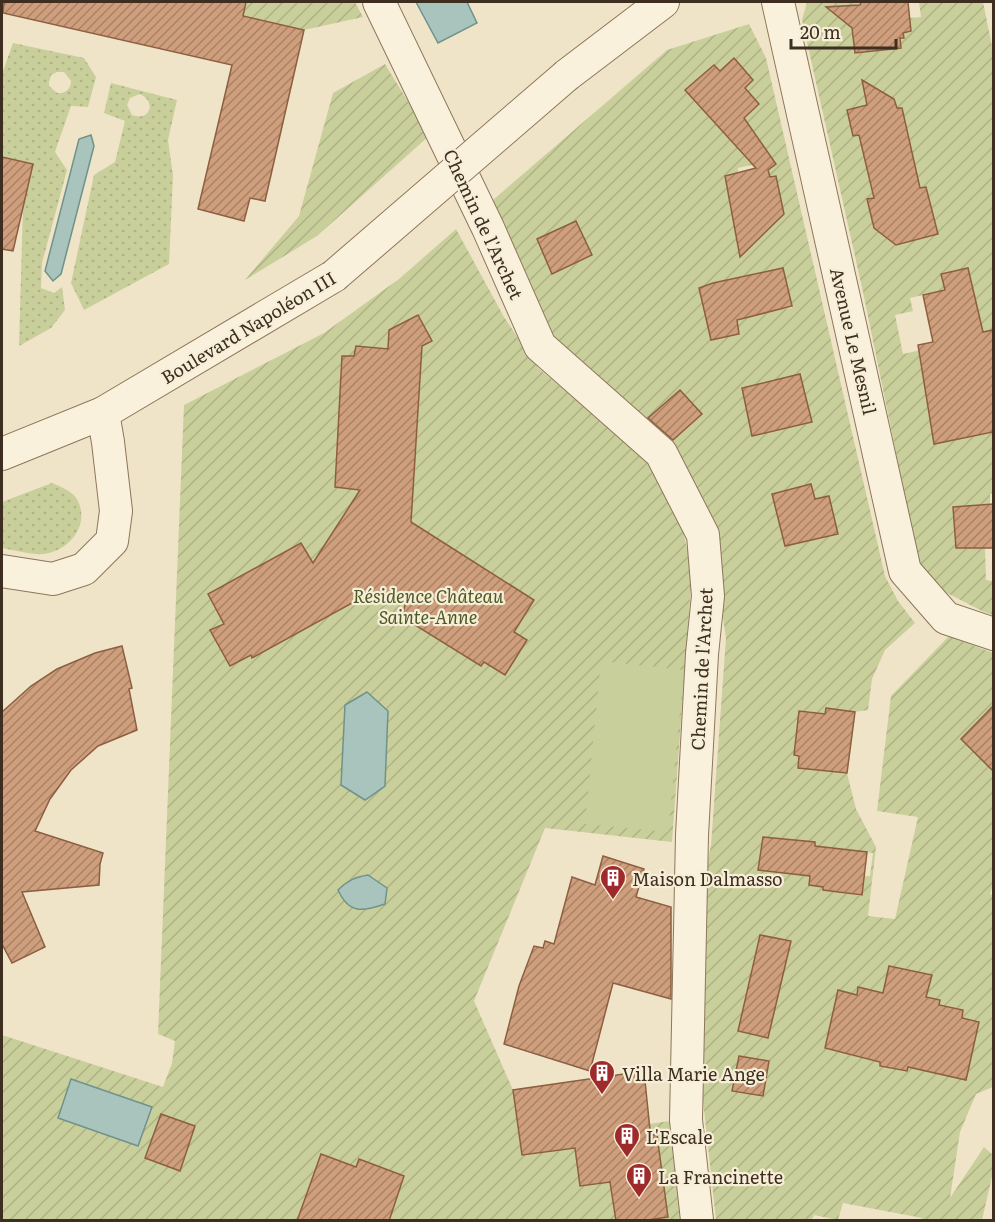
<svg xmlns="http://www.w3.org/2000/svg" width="995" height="1222" font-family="Literata,serif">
	<defs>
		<pattern id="grass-dots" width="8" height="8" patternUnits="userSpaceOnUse" patternTransform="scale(1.5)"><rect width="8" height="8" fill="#c9cf9b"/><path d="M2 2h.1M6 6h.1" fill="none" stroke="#aeb285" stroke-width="1.8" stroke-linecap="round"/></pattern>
		<pattern id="garden-furrows" width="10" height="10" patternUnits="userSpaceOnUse" patternTransform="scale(1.5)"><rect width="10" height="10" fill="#c9cf9b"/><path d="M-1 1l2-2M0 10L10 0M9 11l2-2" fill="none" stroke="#aeb285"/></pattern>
		<pattern id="building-hatch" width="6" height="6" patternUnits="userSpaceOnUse" patternTransform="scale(1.5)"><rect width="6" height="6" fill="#cf9f7d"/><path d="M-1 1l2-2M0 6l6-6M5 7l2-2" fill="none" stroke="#a98266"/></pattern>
	</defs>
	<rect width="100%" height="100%" fill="#f0e4c8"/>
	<g fill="url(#grass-dots)" fill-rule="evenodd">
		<path d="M13,43L84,58L96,77L88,107L71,106L55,152L67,170L42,263L41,288L54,293L62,287L65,310L51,328L19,346L23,206L32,164L2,157V74ZM57,72H64L71,81C71,89 65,94 57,93L49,86V82L51,75Z"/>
		<path d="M111,83L177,100L168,140L173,176L169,264L84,310L71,283L94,175L115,162L125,121L104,113ZM140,94C157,102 150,122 132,115L127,105L130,98Z"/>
		<path d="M52,483C61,487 73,491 78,501C90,526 68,552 43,554C33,555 13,550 2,548V502Z"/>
	</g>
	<g fill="url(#garden-furrows)" fill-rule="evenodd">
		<polygon points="246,2 355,2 363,17 304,30 243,16"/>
		<path d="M807,2H862L860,5L845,6L841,9L851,24L855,53L900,48V38L904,37L903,33L911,30L910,18L921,17L919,2H983L994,56V330L986,332L991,349L993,348V383L926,396L934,444L993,432V493L990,494V504L953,507L956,548H985L986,580L993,581V615L982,611L939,589L919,565L863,292L802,20ZM875,89L894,99L897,108H902L911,149L881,156L859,135L853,136L847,110L867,105L864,92ZM926,187L936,225L930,228L932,236L896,244L884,224L873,226L868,199ZM936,292L948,344L903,354L895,315L913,311L910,298Z"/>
		<path d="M749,24L766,58L885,576L898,601L915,623L885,650L872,679L868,710L854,712L847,773L856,809L876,847L868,916L895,919L918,817L877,811L891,696L949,636L993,653V706L961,739L992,770L993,769L994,882L990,894L994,896L993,1087L976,1094L960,1132L950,1198L984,1147L993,1155L994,1168L982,1220H922V1218L843,1203L838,1220L814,1215L812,1220H716L699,1064L697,909L711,845L726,638L707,511L560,352L493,200L667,50ZM714,65L745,88L759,104L744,118L746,121L686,90ZM751,165L754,168L767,165L770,177H776L784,214L777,221L743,229L731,209L725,176L738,173V168ZM576,221L591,255L537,239ZM783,268L792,308L781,309L737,320L739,334L711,339L699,288L732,279ZM800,374L811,422L752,436L742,388ZM780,523L838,533L785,546ZM763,837L814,842L815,846L873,853L870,876H864L862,896L841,893V892L823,887L810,876L759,870ZM889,966L931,975L926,997L940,1000L939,1005L962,1018L979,1022L966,1079L908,1067L906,1071L880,1066V1062L825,1048L838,991L857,995L858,987L900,996L885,987Z"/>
		<polygon points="385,64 429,136 317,236 245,280 299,216 333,93"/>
		<polygon points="456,229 504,317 538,368 639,453 662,478 683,530 692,573 672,842 545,828 474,1001 513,1090 521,1142 535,1141 676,1120 686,1220 641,1220 668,1216 657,1135 591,1144 610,1182 616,1220 2,1220 2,1035 163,1087 172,1063 175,1041 158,1034 184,405 324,333 399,279"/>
	</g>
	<polygon fill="#c9cf9b" points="601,661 684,670 668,832 585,824"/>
	<g fill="#a9c4bc" stroke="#6f938a" stroke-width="1.5">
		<polygon points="416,2 467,2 477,23 438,43"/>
		<polygon points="91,135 94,146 61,274 53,281 45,271 79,139"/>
		<polygon points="367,692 388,711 385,786 365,800 341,785 345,705"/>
		<path d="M368,875L387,888L385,904C362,912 349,914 338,890C347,881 355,877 368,875Z"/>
		<polygon points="71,1079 152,1107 138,1146 58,1118"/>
	</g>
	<g fill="url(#building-hatch)" stroke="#8d5f41" stroke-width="1.5">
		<polygon points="4,2 246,2 243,16 304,30 265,201 250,198 244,221 198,209 232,65 3,13"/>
		<polygon points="861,2 908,2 911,31 903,33 904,38 900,38 901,48 855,53 852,28 826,7 860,5"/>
		<polygon points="734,58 753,80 745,88 759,104 744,118 776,164 768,170 770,177 776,176 784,214 740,257 725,176 756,168 685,90 714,65 720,71"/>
		<polygon points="862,80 894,99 897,108 902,108 920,188 926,187 938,234 896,245 874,228 867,199 874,198 859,135 853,136 847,110 867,105"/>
		<polygon points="2,157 33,164 13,251 2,249"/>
		<polygon points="576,221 592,255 552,274 537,239"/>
		<polygon points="783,268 792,306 737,320 739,334 711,340 699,288 713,283"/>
		<polygon points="968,268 983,332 993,330 993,432 934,444 918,345 933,342 923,295 945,290 941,274"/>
		<polygon points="418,315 432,341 422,346 411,522 534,600 514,632 527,640 505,675 484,662 481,666 402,617 406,601 361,598 252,658 251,655 230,666 210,630 224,624 208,594 301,543 313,563 360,490 335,487 342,356 354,356 356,346 388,349 389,330"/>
		<polygon points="800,374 812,422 752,436 742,388"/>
		<polygon points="680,390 702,414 673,440 648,418"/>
		<polygon points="811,484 815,499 829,496 838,534 785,546 772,494"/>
		<polygon points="993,504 993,548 956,548 953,507"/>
		<polygon points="122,646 132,688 129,689 137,730 98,746 71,770 50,799 35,831 103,853 100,864 99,885 22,892 45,947 12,963 2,944 2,712 31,686 57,669 95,653"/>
		<polygon points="993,706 993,771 961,739"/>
		<polygon points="826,708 855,712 847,773 798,768 799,756 794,755 799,711 825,714"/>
		<polygon points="763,837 815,842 815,846 867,852 862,895 823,890 823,887 809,885 810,876 758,870"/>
		<polygon points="603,856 644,869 636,897 671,907 671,999 613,983 590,1071 504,1044 519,986 534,946 543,948 545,941 554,944 572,877 595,885"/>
		<polygon points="760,935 791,941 768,1038 738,1031"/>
		<polygon points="889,966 932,975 926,997 940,1000 939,1005 963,1010 962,1018 979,1022 966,1080 908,1067 907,1071 880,1066 880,1062 825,1048 838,990 857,995 858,987 883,993"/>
		<polygon points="739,1056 769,1061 763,1096 732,1091"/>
		<polygon points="644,1071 650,1130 652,1130 653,1135 657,1135 668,1217 641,1221 616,1221 610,1182 580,1186 575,1148 522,1155 513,1090"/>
		<polygon points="161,1114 195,1126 180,1171 145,1158"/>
		<polygon points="321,1154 356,1167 359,1159 404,1176 389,1221 297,1221"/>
	</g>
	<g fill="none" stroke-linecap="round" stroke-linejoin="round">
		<defs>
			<g id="minor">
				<polyline points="379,2 488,228 540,346 661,453 703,535 708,596 702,654 692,835 686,1120 697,1220"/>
				<polyline points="778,2 905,571 946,618 994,634"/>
				<polyline points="567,75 663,2"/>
				<polyline points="2,454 103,413 334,276"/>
				<polyline points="2,571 53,579 84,569 112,541 116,511 108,442 103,413"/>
			</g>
		</defs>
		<use href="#minor" stroke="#8d765c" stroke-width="34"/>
		<use href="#minor" stroke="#faf1dc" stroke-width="32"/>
		<defs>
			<polyline id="minor-bridge" points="334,276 567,75"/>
		</defs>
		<use href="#minor-bridge" stroke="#8d765c" stroke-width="34" stroke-linecap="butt"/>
		<use href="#minor-bridge" stroke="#faf1dc" stroke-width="32"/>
	</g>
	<defs>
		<symbol id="building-pin" viewBox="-11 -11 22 30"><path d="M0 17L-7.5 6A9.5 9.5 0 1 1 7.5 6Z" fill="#9e2a2b" stroke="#f7eed8"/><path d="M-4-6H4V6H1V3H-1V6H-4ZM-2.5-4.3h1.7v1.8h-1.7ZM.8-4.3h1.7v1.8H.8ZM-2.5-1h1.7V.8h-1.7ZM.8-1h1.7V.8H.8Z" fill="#fff"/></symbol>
	</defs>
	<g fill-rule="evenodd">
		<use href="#building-pin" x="598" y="863" width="30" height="40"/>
		<use href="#building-pin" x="587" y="1058" width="30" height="40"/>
		<use href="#building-pin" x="612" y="1121" width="30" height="40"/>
		<use href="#building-pin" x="624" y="1161" width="30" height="40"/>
	</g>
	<g text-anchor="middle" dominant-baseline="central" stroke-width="4.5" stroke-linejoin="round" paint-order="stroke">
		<g font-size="18" fill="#3d2e20" stroke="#f7eed8">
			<text transform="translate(484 224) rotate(65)">Chemin de l'Archet</text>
			<text transform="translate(248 327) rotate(-31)">Boulevard Napoléon III</text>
			<text transform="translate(854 341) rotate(77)">Avenue Le Mesnil</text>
			<text transform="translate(701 669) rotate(-87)">Chemin de l'Archet</text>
		</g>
		<g font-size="18" font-style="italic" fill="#4d5a26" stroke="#f7eed8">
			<text x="428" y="595">Résidence Château<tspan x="428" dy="21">Sainte-Anne</tspan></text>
		</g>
		<g font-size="18" fill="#3d2e20" stroke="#f7eed8" text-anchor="start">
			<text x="632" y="878">Maison Dalmasso</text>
			<text x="622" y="1073">Villa Marie Ange</text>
			<text x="646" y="1136">L'Escale</text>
			<text x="658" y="1176">La Francinette</text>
		</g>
	</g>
	<rect width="995" height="1222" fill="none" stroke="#3d2e20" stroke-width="6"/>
	<path d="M791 39v9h105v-9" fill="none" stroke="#3d2e20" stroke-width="3"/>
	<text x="800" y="39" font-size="18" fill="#3d2e20" stroke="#f7eed8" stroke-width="4.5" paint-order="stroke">20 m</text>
</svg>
